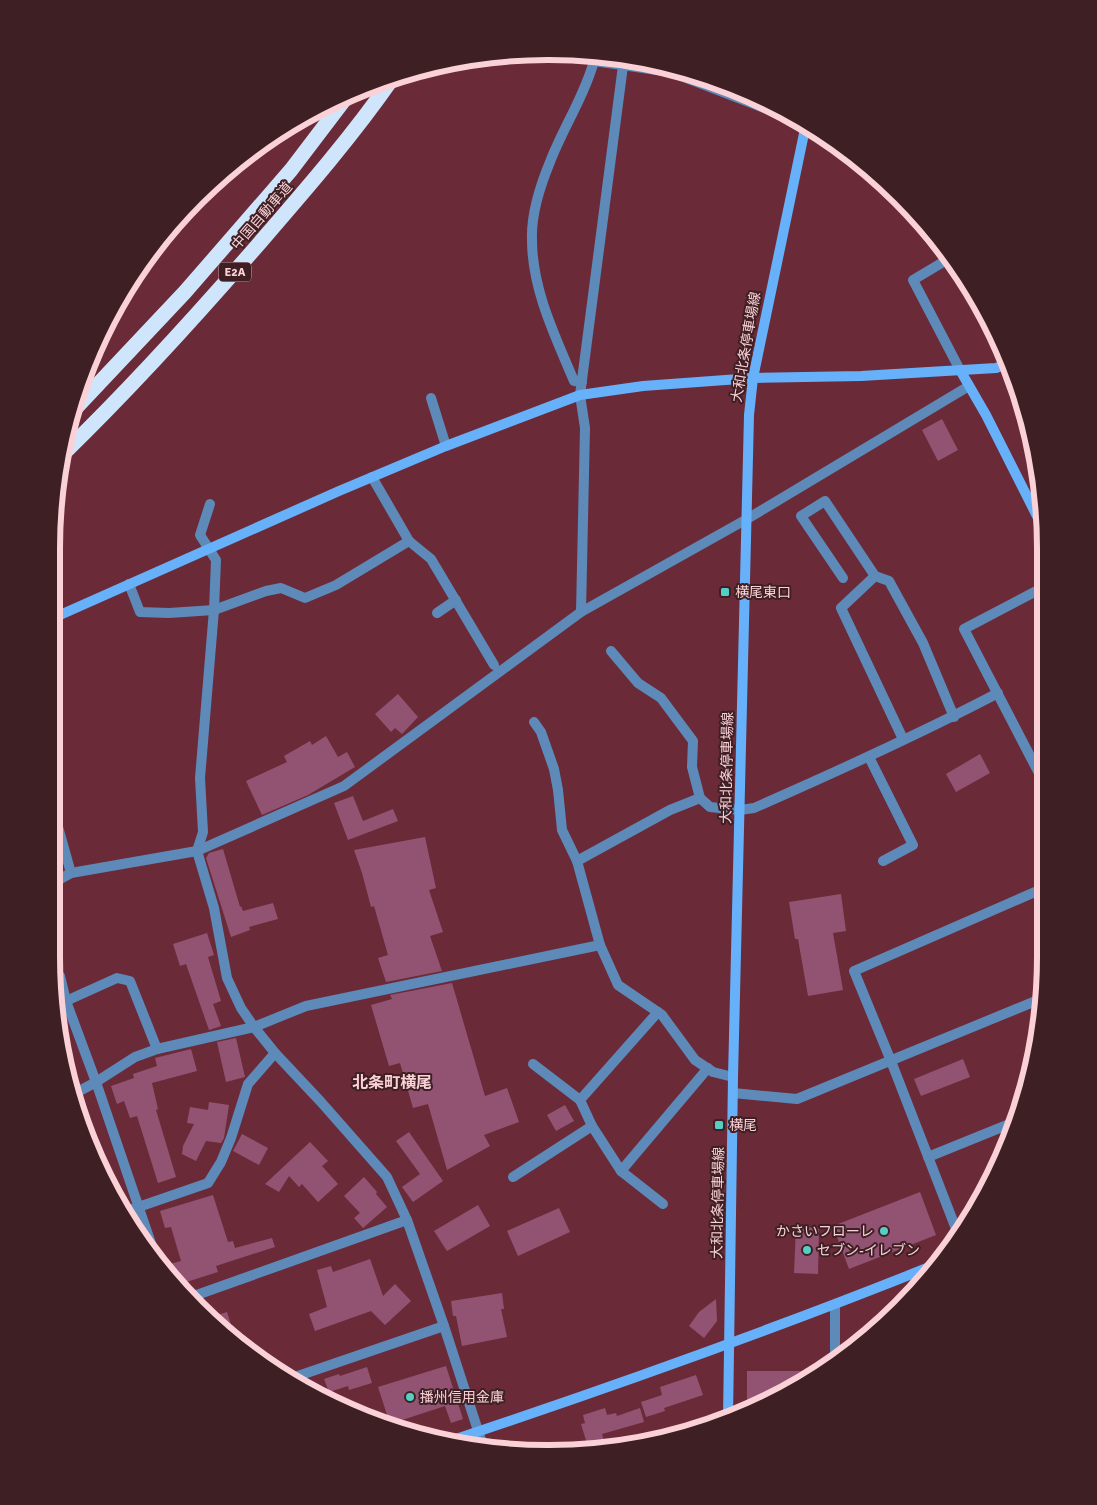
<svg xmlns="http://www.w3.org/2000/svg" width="1097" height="1505" font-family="Signika,'Noto Sans JP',sans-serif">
	<rect width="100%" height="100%" fill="#6b2a38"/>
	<g fill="#925372">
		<polygon points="942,419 958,450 938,461 922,430"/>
		<polygon points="398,694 418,717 402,734 395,728 391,732 375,714"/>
		<polygon points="326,736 338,757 347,752 355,767 308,795 262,815 246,781 287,762 284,756 310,741 312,745"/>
		<polygon points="980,754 990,773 956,792 946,774"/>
		<polygon points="353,796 363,821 393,809 398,821 348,840 334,803"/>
		<polygon points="425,837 436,888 429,890 443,932 430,936 442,971 386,982 378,958 388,955 374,906 371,907 362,873 354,850"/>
		<polygon points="223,849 240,907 241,906 243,911 273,903 278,919 249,927 250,930 231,937 206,858 209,853"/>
		<polygon points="841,894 846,931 833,933 843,990 808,996 798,939 795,939 789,902"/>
		<polygon points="207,933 214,955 208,957 221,1001 213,1004 221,1026 209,1030 186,964 180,966 173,944"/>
		<polygon points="452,983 485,1096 507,1088 519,1122 484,1135 490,1146 447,1170 428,1104 413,1108 400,1063 389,1066 371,1005 392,999 390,995"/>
		<polygon points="236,1038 245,1077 226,1082 217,1042"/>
		<polygon points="191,1049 197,1071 152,1083 158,1109 156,1110 176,1177 158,1183 137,1116 130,1118 124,1101 117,1104 111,1086 134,1078 133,1074 157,1066 155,1058"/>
		<polygon points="963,1059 970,1077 921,1096 914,1079"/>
		<polygon points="209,1102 229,1105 224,1138 221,1143 206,1141 196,1161 182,1154 183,1146 194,1124 187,1123 190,1107 208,1110"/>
		<polygon points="565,1105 574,1121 556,1131 547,1115"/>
		<polygon points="409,1132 443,1181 413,1202 402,1187 420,1174 396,1141"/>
		<polygon points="242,1134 268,1148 259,1165 233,1151"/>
		<polygon points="310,1142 328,1161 322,1166 338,1184 318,1202 302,1184 299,1187 289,1176 279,1192 265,1184"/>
		<polygon points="364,1177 377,1192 376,1194 387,1207 363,1228 354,1218 360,1213 344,1196"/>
		<polygon points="920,1192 936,1235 849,1269 833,1226"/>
		<polygon points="213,1195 228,1242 233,1241 235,1248 272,1238 275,1247 216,1266 218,1272 180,1284 175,1278 170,1264 181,1261 171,1227 165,1228 160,1211"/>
		<polygon points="478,1205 490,1226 447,1251 434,1231"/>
		<polygon points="559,1208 570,1232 518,1256 507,1231"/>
		<polygon points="796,1227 819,1228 818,1274 794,1273"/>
		<polygon points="370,1259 383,1296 395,1284 411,1301 385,1325 371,1311 315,1331 309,1314 327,1307 317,1270 331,1266 333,1272"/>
		<polygon points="502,1293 504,1309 501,1309 507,1337 462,1346 456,1316 453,1316 451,1301"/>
		<polygon points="716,1299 717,1321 704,1338 689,1326 699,1312"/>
		<polygon points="227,1312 236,1341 220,1330 209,1318"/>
		<polygon points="446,1366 463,1419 451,1423 445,1406 390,1424 378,1387"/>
		<polygon points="367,1367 372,1383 349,1390 348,1386 329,1392 324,1379 339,1374 340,1376"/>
		<polygon points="747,1371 816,1371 747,1411"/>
		<polygon points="696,1375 703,1395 664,1408 665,1411 646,1417 641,1402 662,1395 660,1387"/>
		<polygon points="605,1408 607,1415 616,1413 617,1416 640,1408 644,1422 602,1434 605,1445 589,1450 581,1424 585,1423 583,1415"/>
	</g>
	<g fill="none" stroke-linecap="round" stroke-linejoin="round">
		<g stroke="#5d8ab8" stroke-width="10">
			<polyline points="950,258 913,280 960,370"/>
			<path d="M582,382L574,381C555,336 532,289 532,240C531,214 540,186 550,162C563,128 584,97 594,61L671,72L806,124"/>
			<polyline points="431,398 446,446"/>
			<polyline points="372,477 409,541 431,559 494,665"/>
			<polyline points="210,504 200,535 216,560 214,610 200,778 203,832 197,851 214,908 227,978 241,1008 254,1027 275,1053 321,1102 387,1177 407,1220 444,1326 484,1449"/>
			<polyline points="875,576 841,608 903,739"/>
			<polyline points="843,578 801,516 825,501 875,576 889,581 923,643 954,717"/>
			<polyline points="129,584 140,612 169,613 214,610 266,591 281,588 305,598 336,585 409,541"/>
			<polyline points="1042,588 964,629 1043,781"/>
			<polyline points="581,612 585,428 580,395 624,58"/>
			<polyline points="437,613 456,600"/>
			<path d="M611,651L638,683L661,698L693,741L692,767L700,798L710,807L740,810L754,808C836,772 918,735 998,693"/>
			<polyline points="534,722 541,732 554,769 558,790 562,830 577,861 600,945 618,985 662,1015 695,1060 713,1072 733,1077"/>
			<polyline points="869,757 913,845 883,861"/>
			<polyline points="51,802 71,873"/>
			<polyline points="577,861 670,810 700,798"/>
			<polyline points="51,884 71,873 197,851 344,786 581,612 747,519 969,386"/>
			<polyline points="60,976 66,1001 96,1082 155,1255"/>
			<polyline points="66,1001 117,978 130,981 157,1049"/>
			<polyline points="658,1012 580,1100 592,1126 621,1171 708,1068"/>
			<polyline points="533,1064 580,1100"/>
			<polyline points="733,1093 797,1099 1043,998"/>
			<polyline points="72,1095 96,1082 135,1057 157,1049 254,1027 306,1006 600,945"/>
			<polyline points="928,1157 1017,1121"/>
			<polyline points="621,1171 663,1204"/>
			<polyline points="513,1177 592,1126"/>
			<polyline points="124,1212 208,1183 221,1162 231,1138 248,1084 275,1053"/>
			<polyline points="958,1234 891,1061 854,971 1044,888"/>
			<polyline points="191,1297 407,1220"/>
			<polyline points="835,1361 835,1305"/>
			<polyline points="292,1378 444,1326"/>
		</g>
		<g stroke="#67b1fa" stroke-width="10">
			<polyline points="960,370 986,415 1042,526"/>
			<polyline points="51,619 339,491 446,446 580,395 643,386 753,378 861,376 996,368 1009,363"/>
			<polyline points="728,1419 733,1077 749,415 753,378 806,124"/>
			<path d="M447,1442C612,1387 775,1329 937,1264"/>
		</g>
		<g stroke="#cfe5fb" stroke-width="15">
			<polyline points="71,413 185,292 291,170 348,95"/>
			<path d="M64,453C134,385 199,313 263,239C308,187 353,135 392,79"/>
		</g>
	</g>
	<g fill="#55cec6" stroke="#3d1f24" stroke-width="2">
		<rect x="720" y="587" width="10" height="10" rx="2.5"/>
		<rect x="714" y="1120" width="10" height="10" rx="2.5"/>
		<circle cx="884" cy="1231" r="5"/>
		<circle cx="807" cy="1250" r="5"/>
		<circle cx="410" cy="1397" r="5"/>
	</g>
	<g text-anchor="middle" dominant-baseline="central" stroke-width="4" stroke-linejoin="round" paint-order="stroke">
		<rect fill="#3d1f24" stroke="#c19ca1" stroke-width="1" x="219" y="262.5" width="32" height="19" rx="4"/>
		<g font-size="12" font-weight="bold" fill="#fad1d6">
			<text x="235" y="272">E2A</text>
		</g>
		<g font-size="14" fill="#fad1d6" stroke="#3d1f24">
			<text transform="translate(262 216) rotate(-49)">中国自動車道</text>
			<text transform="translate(746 347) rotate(-80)">大和北条停車場線</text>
			<text transform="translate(727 768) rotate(-89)">大和北条停車場線</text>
			<text transform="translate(718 1203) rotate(-89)">大和北条停車場線</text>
		</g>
		<g font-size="14" fill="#fad1d6" stroke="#3d1f24" text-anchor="start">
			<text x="735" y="592">横尾東口</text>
			<text x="729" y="1125">横尾</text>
			<text x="874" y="1231" text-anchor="end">かさいフローレ</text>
			<text x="817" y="1250">セブン-イレブン</text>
			<text x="420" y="1397">播州信用金庫</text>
		</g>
		<g font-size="16" font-weight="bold" fill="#fad1d6" stroke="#3d1f24">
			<text x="392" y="1083">北条町横尾</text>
		</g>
	</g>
	<path d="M0 0H1097V1505H0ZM548 60H549A488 488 0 0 1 1037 548V957A488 488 0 0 1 549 1445H548A488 488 0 0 1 60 957V548A488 488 0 0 1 548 60Z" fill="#3d1f24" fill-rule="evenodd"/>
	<path fill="none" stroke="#fad1d6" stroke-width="6" d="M548 60H549A488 488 0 0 1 1037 548V957A488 488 0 0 1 549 1445H548A488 488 0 0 1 60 957V548A488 488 0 0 1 548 60Z"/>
</svg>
